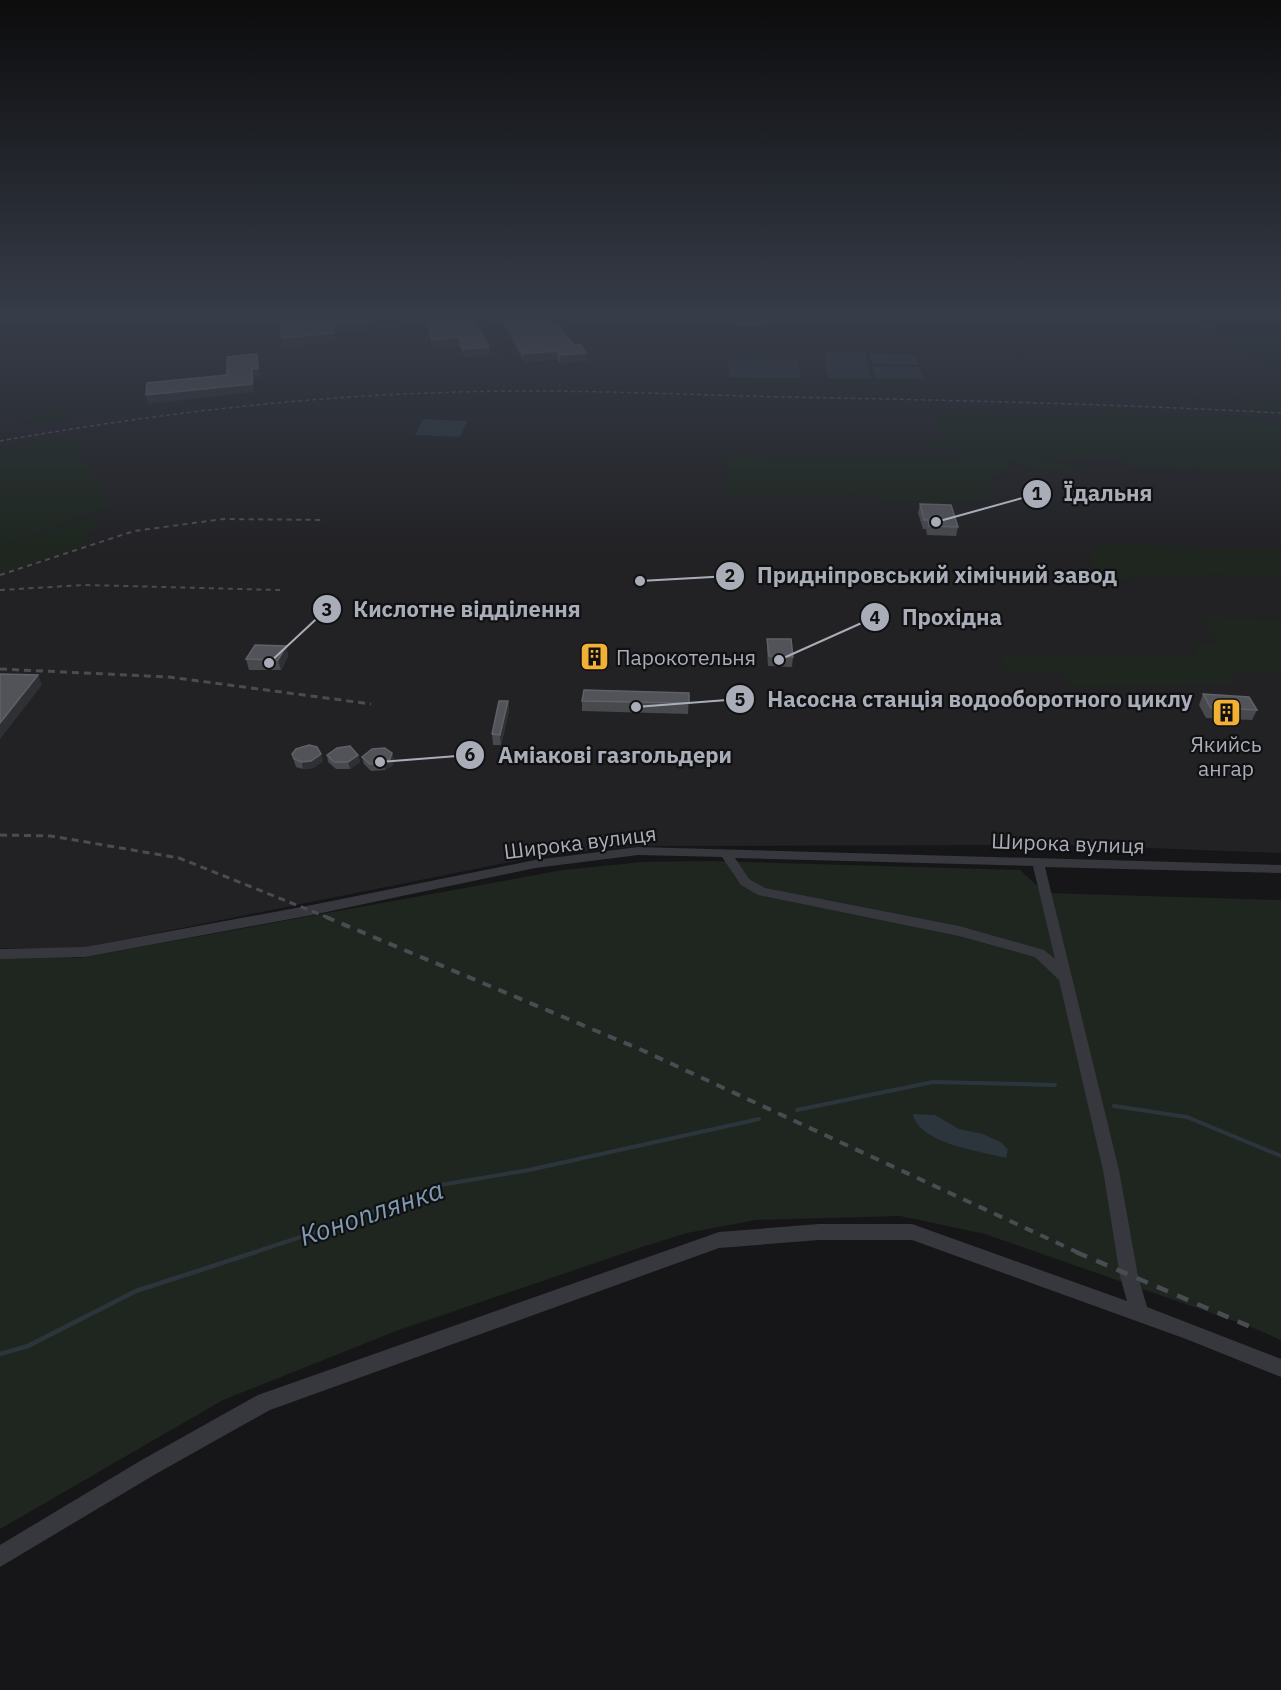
<svg xmlns="http://www.w3.org/2000/svg" width="1281" height="1690" font-family="'IBM Plex Sans',sans-serif">
	<rect width="100%" height="100%" fill="#161618"/>
	<polygon fill="#222225" points="0,316 1281,316 1281,853 1070,845 637,846 535,857 82,948 0,948"/>
	<g fill="#1e261f">
		<polygon points="1198,316 1281,316 1281,373"/>
		<polygon points="1187,398 1281,401 1281,412 1223,406"/>
		<polygon points="65,408 65,413 71,418 0,426 38,418 49,410"/>
		<path d="M1094,410L1281,421V470L1127,467L1120,459L1039,460L1101,470C1066,472 1042,475 1009,461L1008,473L990,477L991,499L944,502L898,501L853,495L796,498L725,496L723,452L794,459H958L954,448L924,447L921,444L926,440H942L935,418L941,412L1062,414L1063,417L1096,419Z"/>
		<polygon points="68,436 78,436 83,441 77,447 92,470 109,507 0,546 0,451"/>
		<polygon points="92,517 100,522 89,533 87,545 0,575 0,548"/>
		<path d="M1098,544L1281,549V579C1222,570 1159,577 1099,581L1089,558Z"/>
		<polygon points="1203,617 1281,620 1281,672 1233,671 1235,685 1070,686 1061,671 1007,672 1000,654 1199,656 1192,644 1218,645"/>
		<polygon points="708,861 1020,870 1045,893 1281,900 1281,1340 1251,1327 985,1234 900,1216 755,1220 687,1233 642,1247 396,1331 223,1400 0,1529 0,956 80,958 563,870 643,862"/>
	</g>
	<g fill="#2c353c">
		<polygon points="824,352 865,352 871,379 828,378"/>
		<polygon points="869,353 915,354 919,365 872,364"/>
		<polygon points="728,360 798,361 801,378 729,377"/>
		<polygon points="872,366 920,367 924,379 875,378"/>
		<polygon points="423,419 468,421 460,437 415,435"/>
		<path d="M913,1114L935,1115L959,1129L983,1134L1002,1143L1008,1150L1006,1158C981,1151 919,1144 913,1114Z"/>
	</g>
	<g fill="none" stroke-linecap="round" stroke-linejoin="round">
		<g stroke="#2c353c" stroke-width="4">
			<polyline points="1114,1106 1187,1117 1281,1156"/>
			<polyline points="797,1110 933,1082 1055,1085"/>
			<polyline points="252,1253 352,1220 440,1185 529,1170 759,1119"/>
		</g>
		<polyline stroke="#2c353c" stroke-width="4.5" points="0,1354 28,1346 136,1291 256,1252"/>
		<path fill="#37383d" fill-rule="evenodd" d="M638,847L1281,865V873L1045,867L1119,1170L1138,1276L1147,1307L1281,1359V1377L1186,1339L912,1240H819L719,1248L270,1410L154,1475L0,1567V1545L140,1461L258,1395L719,1232L819,1224H912L1127,1301L1120,1276L1103,1170L1059,980L1035,957L959,936L758,895L741,885L722,857L638,855L535,868L312,915L85,957L0,959V949L85,947L312,905L535,860ZM735,858L1033,866L1055,959L1044,950L959,926L765,888L749,879Z"/>
		<path stroke="#4a4c52" stroke-width="1.5" stroke-dasharray="4 3" stroke-linecap="butt" d="M0,441C142,416 285,398 429,393C547,388 666,394 784,397C950,400 1115,404 1281,413"/>
		<g stroke="#4a4c52" stroke-width="2" stroke-dasharray="5 4.5" stroke-linecap="butt">
			<polyline points="0,575 134,531 224,519 325,520"/>
			<polyline points="0,590 85,585 280,590"/>
		</g>
		<g stroke="#4a4c52" stroke-width="3" stroke-dasharray="7 5" stroke-linecap="butt">
			<polyline points="0,669 169,677 371,704"/>
			<polyline points="0,835 51,836 179,858 329,918"/>
		</g>
		<polyline stroke="#4a4c52" stroke-width="4" stroke-dasharray="9 8" stroke-linecap="butt" points="326,917 644,1051 1079,1253"/>
		<polyline stroke="#4a4c52" stroke-width="4.5" stroke-dasharray="12 10" stroke-linecap="butt" points="1076,1252 1251,1327"/>
	</g>
	<g fill="#47494d">
		<polygon points="502,316 574,345 586,353 586,361 560,363 557,359 524,362 503,323"/>
		<polygon points="726,316 840,316 839,323 731,326"/>
		<polygon points="901,316 967,316 965,323 909,325"/>
		<polygon points="428,321 489,347 490,355 465,357 459,345 433,347 428,329"/>
		<polygon points="920,504 958,527 956,536 927,535 926,529 923,529 918,513"/>
		<polygon points="767,639 793,657 792,667 768,666 767,649"/>
		<polygon points="286,646 288,656 281,670 249,670 246,659"/>
		<polygon points="689,693 688,714 582,711 582,701"/>
		<polygon points="1203,694 1257,710 1252,720 1206,718 1199,705"/>
		<polygon points="508,701 509,711 501,745 493,745 492,734"/>
		<polygon points="392,753 394,761 392,766 385,770 371,771 364,764 362,757"/>
		<polygon points="292,754 323,761 313,768 303,769 296,767"/>
		<polygon points="327,755 358,755 360,762 350,769 336,769 328,762"/>
	</g>
	<g fill="#2f3033">
		<polygon points="404,318 405,326 333,333 332,324"/>
		<polygon points="334,333 336,342 284,347 282,338"/>
		<polygon points="459,337 459,345 433,347 432,340"/>
		<polygon points="489,347 490,355 465,357 464,349"/>
		<polygon points="557,351 557,359 524,362 523,354"/>
		<polygon points="586,353 586,361 560,363 560,355"/>
		<polygon points="257,354 260,377 254,377 254,392 148,404 146,395 252,384 252,369"/>
		<polygon points="286,646 288,656 281,670 278,660"/>
		<polygon points="38,675 42,685 0,739 0,723"/>
		<polygon points="508,701 509,711 501,745 500,735"/>
		<polygon points="392,753 394,761 392,766 385,770 384,763"/>
		<polygon points="321,754 323,761 313,768 303,769 302,762"/>
		<polygon points="358,755 360,762 350,769 348,762"/>
	</g>
	<g fill="#525359" stroke="#5f6168" stroke-width="1.5">
		<polygon points="279,316 403,316 404,318 332,324 334,333 282,338"/>
		<polygon points="503,316 551,316 574,345 580,344 586,353 560,355 557,351 523,354"/>
		<polygon points="730,316 836,316 731,319"/>
		<polygon points="474,317 489,347 464,349 459,337 432,340 428,321"/>
		<polygon points="257,354 258,368 252,369 252,384 146,395 147,383 227,375 227,357"/>
		<polygon points="920,504 951,505 958,527 929,526 928,520 924,520"/>
		<polygon points="767,639 791,639 793,657 769,656"/>
		<polygon points="255,645 286,646 278,660 246,659"/>
		<polygon points="0,674 38,675 0,723"/>
		<polygon points="584,690 689,693 689,703 582,701"/>
		<polygon points="1203,694 1249,697 1257,710 1211,708"/>
		<polygon points="499,701 508,701 500,735 492,734"/>
		<polygon points="309,745 317,747 321,754 311,761 302,762 294,759 292,754 296,749"/>
		<polygon points="350,746 358,755 348,762 334,762 327,755 337,748"/>
		<polygon points="385,748 392,753 390,759 384,763 370,764 362,757 372,749"/>
	</g>
	<linearGradient id="sky" x2="0" y2="1"><stop stop-color="#0c0c0d"/><stop offset="0.57" stop-color="#363c48"/><stop offset="1" stop-color="#363c48" stop-opacity="0"/></linearGradient>
	<rect width="1281" height="553" fill="url(#sky)"/>
	<defs>
		<symbol id="building-square" viewBox="-11 -11 22 22"><rect x="-9" y="-9" width="18" height="18" rx="4" fill="#f2b134" stroke="#111113"/><path d="M-4-6H4V6H1V3H-1V6H-4ZM-2.5-4.3h1.7v1.8h-1.7ZM.8-4.3h1.7v1.8H.8ZM-2.5-1h1.7V.8h-1.7ZM.8-1h1.7V.8H.8Z" fill="#111"/></symbol>
	</defs>
	<g fill-rule="evenodd">
		<use href="#building-square" x="578" y="640" width="33" height="33"/>
		<use href="#building-square" x="1210" y="696" width="33" height="33"/>
	</g>
	<g text-anchor="middle" dominant-baseline="central" stroke-width="4.5" stroke-linejoin="round" paint-order="stroke">
		<g font-size="21" fill="#a8adb8" stroke="#111113" text-anchor="start">
			<text x="616" y="657">Парокотельня</text>
			<text x="1226" y="744" text-anchor="middle">Якийсь<tspan x="1226" dy="24">ангар</tspan></text>
		</g>
		<g font-size="21" fill="#a8adb8" stroke="#111113">
			<text transform="translate(580 842) rotate(-7)">Широка вулиця</text>
			<text transform="translate(1068 843) rotate(2)">Широка вулиця</text>
		</g>
		<g font-size="27" font-style="italic" fill="#7f9bb3" stroke="#111113">
			<text transform="translate(371 1212) rotate(-19)">Коноплянка</text>
		</g>
	</g>
	<path fill="none" stroke="#a8adb8" stroke-width="2" d="M936 522L1037 494M640 581L730 576M269 663L327 609M779 660L875 617M636 707L740 699M380 762L470 755"/>
	<g fill="#a8adb8" stroke="#111113" stroke-width="2">
		<circle cx="936" cy="522" r="6"/>
		<circle cx="640" cy="581" r="6"/>
		<circle cx="269" cy="663" r="6"/>
		<circle cx="779" cy="660" r="6"/>
		<circle cx="636" cy="707" r="6"/>
		<circle cx="380" cy="762" r="6"/>
		<circle cx="1037" cy="494" r="15"/>
		<circle cx="730" cy="576" r="15"/>
		<circle cx="327" cy="609" r="15"/>
		<circle cx="875" cy="617" r="15"/>
		<circle cx="740" cy="699" r="15"/>
		<circle cx="470" cy="755" r="15"/>
	</g>
	<g font-size="18" text-anchor="middle" font-weight="bold" fill="#111">
		<text x="1037" y="500">1</text>
		<text x="730" y="582">2</text>
		<text x="327" y="616">3</text>
		<text x="875" y="624">4</text>
		<text x="740" y="706">5</text>
		<text x="470" y="761">6</text>
	</g>
	<g font-size="22" text-anchor="middle" font-weight="bold" fill="#a8adb8" stroke="#111113" stroke-width="4.5" stroke-linejoin="round" paint-order="stroke">
		<text x="1108" y="501">Їдальня</text>
		<text x="937" y="583">Придніпровський хімічний завод</text>
		<text x="467" y="617">Кислотне відділення</text>
		<text x="952" y="625">Прохідна</text>
		<text x="980" y="707">Насосна станція водооборотного циклу</text>
		<text x="615" y="763">Аміакові газгольдери</text>
	</g>
</svg>
